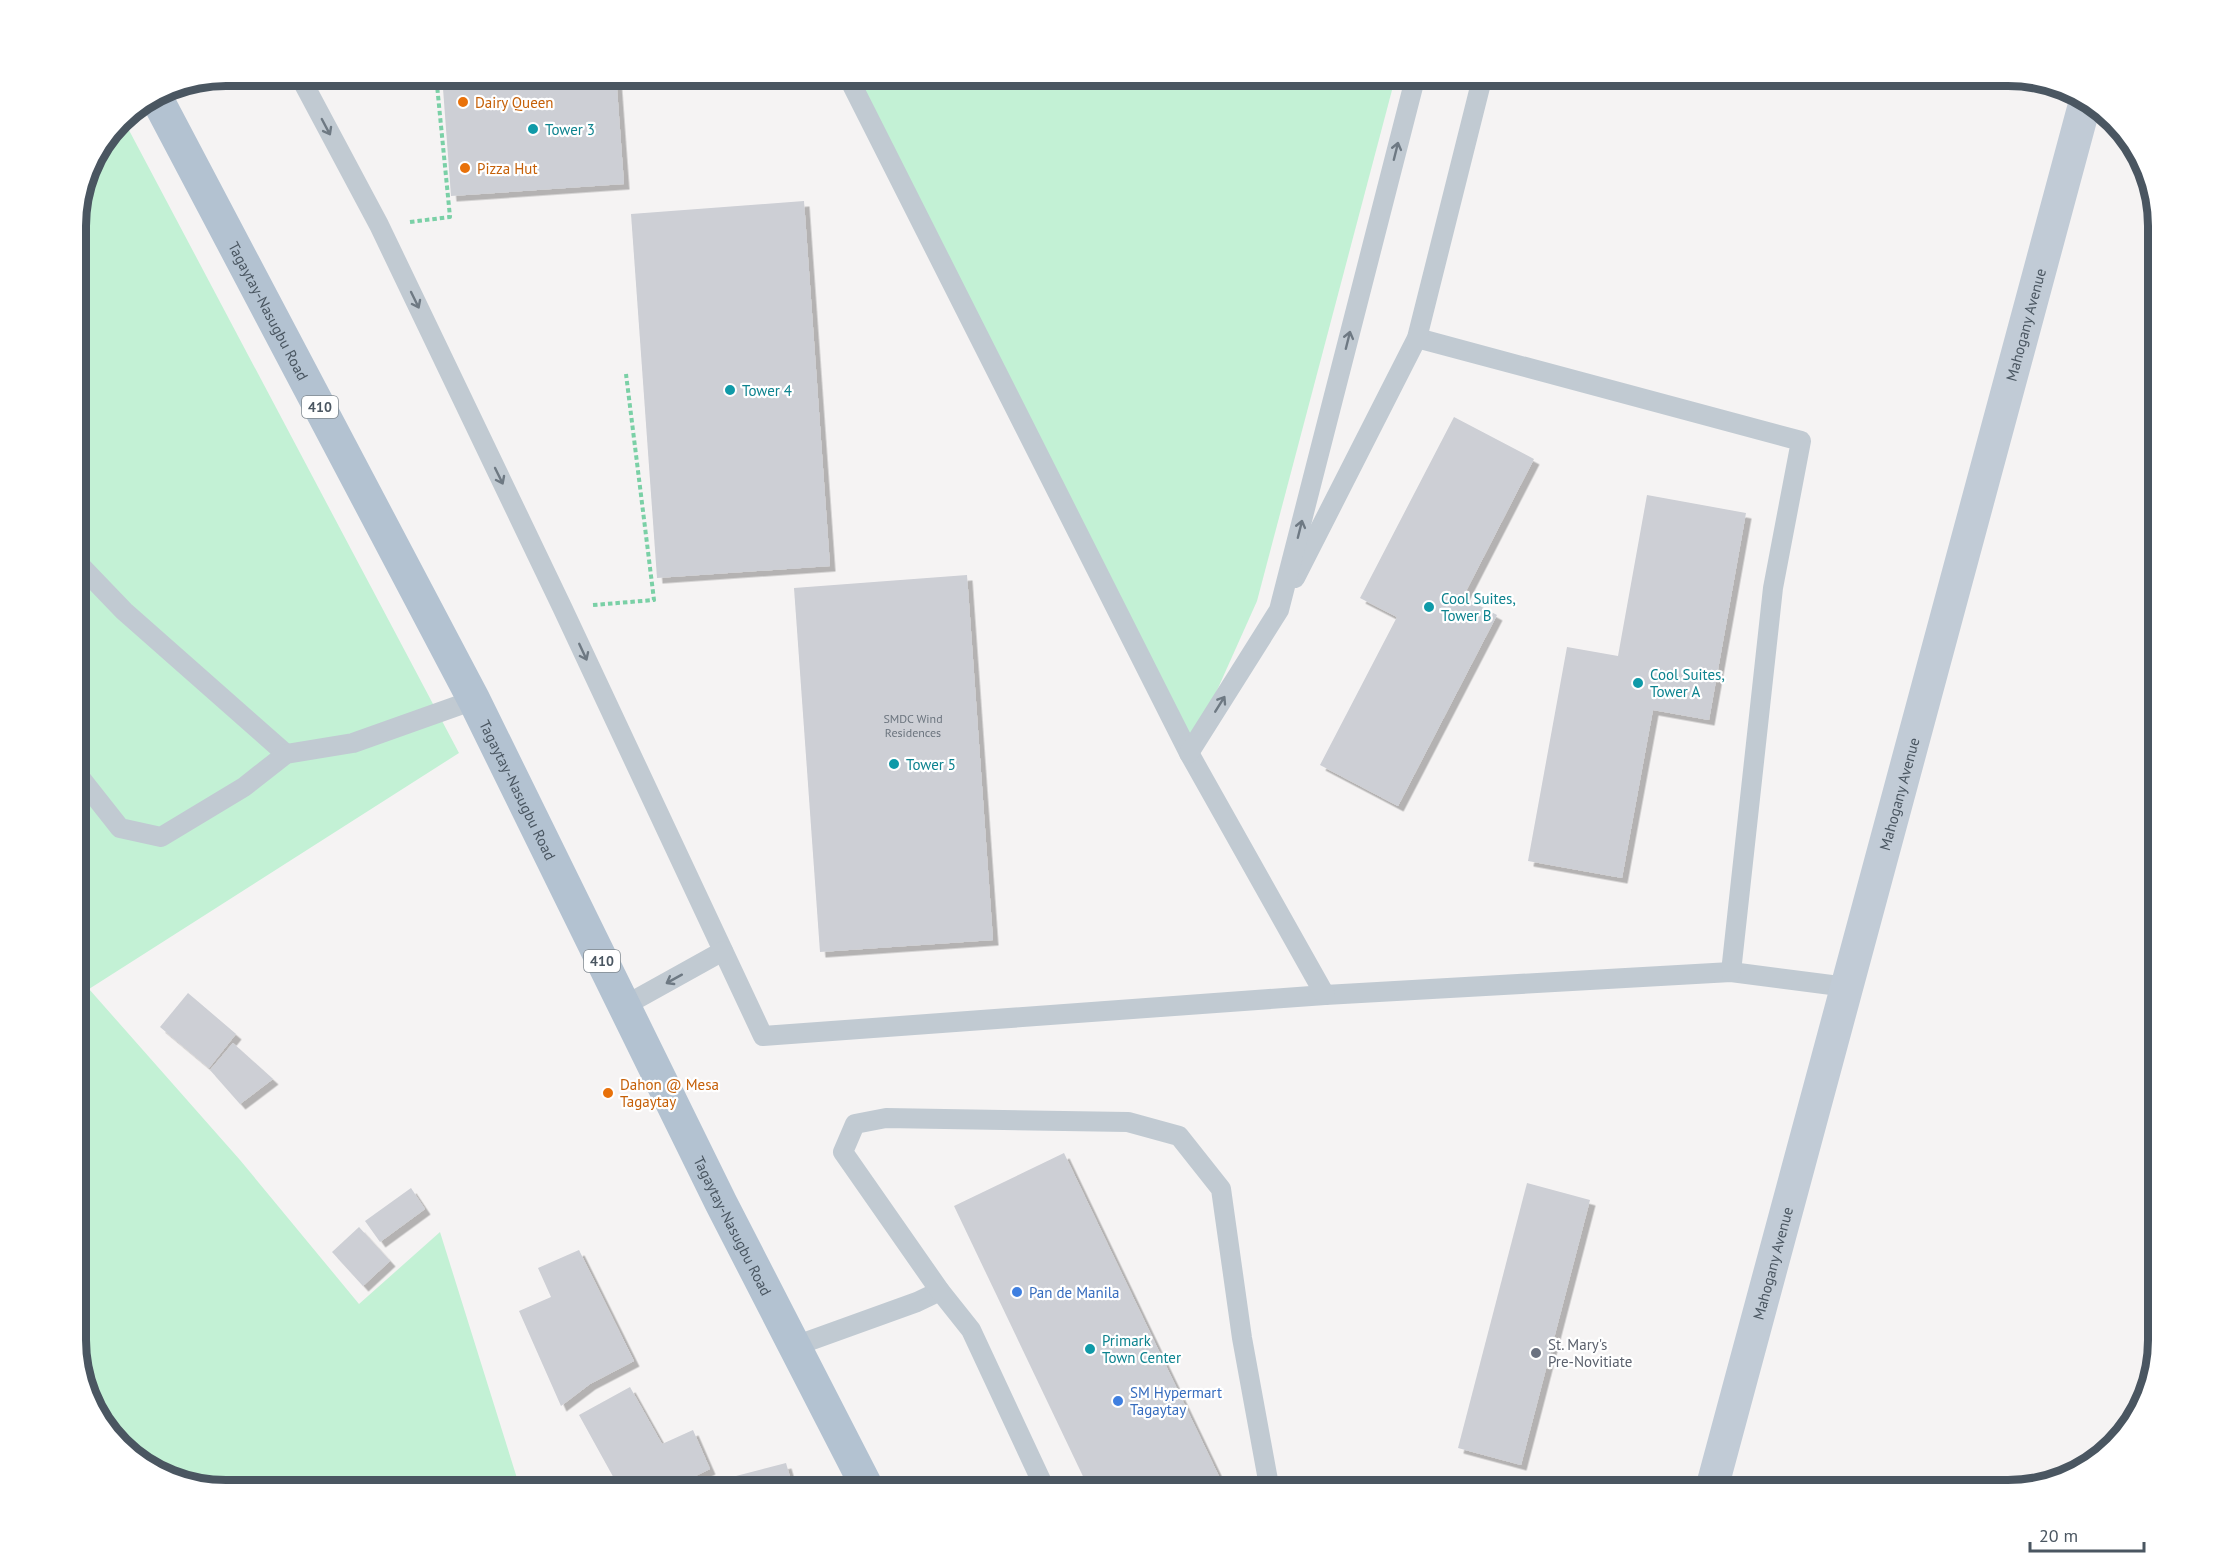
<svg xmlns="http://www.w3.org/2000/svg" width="2234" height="1566" font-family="'PT Sans',sans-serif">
	<defs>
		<filter id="shadow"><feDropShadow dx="5.5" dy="5.5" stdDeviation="0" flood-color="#0004"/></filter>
	</defs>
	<rect width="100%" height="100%" fill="#f5f3f3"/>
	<g fill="#c3f1d5">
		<polygon points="847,75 1396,75 1257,601 1189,753"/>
		<polygon points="122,117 459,753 89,989 240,1160 359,1304 440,1232 521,1491 225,1491 141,1466 95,1416 75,1350 75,216 87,167"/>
	</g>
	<g fill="#cdcfd5" filter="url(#shadow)">
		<polygon points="442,75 616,75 624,184 451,196"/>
		<polygon points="804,201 830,566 657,578 631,214"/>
		<polygon points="1454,417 1534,459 1463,597 1497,615 1398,806 1320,765 1397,617 1360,598"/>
		<polygon points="1647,495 1746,513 1709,720 1653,710 1622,878 1528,861 1567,647 1618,656"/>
		<polygon points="967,575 993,940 820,952 794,588"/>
		<polygon points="188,993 236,1034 209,1068 160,1027"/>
		<polygon points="233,1043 273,1079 240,1104 210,1070"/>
		<polygon points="1064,1153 1226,1491 1090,1491 954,1206"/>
		<polygon points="1527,1183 1590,1200 1521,1465 1458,1448"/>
		<polygon points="411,1188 425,1209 380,1242 365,1221"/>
		<polygon points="359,1227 390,1261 363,1286 332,1252"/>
		<polygon points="579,1250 634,1361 590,1384 561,1406 519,1311 551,1297 538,1268"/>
		<polygon points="630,1387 662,1444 693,1430 710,1469 683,1482 684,1484 672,1491 621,1491 579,1415"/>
		<polygon points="786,1463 794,1491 734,1491 733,1487 739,1485 736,1476"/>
	</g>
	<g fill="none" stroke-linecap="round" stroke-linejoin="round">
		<g stroke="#7ad0a6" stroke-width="4" stroke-dasharray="4.5 3" stroke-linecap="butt">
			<polyline points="410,222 450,217 436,75"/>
			<polyline points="593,605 654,600 626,374"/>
		</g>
		<g stroke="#c1cad2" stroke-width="20">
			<polyline points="299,75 379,225 562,607 763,1036 1325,995 1731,972 1847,987"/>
			<polyline points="847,75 1189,753 1325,995"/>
			<polyline points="1417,338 1801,441 1773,588 1731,972"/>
			<polyline points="75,560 124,611 286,754"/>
			<polyline points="1295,578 1417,338 1483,75"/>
			<polyline points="1189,753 1279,610 1416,75"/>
			<polyline points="75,771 120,828 161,837 244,787 286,754 353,743 474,700"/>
			<polyline points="624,1006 723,951"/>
			<polyline points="795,1346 917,1302 940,1291"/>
			<polyline points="1046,1491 971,1330 940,1291 843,1152 855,1124 886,1118 1128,1122 1179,1136 1221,1189 1242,1338 1270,1491"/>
		</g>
		<path stroke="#c1cbd6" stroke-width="33" id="s1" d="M1711,1491L2086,99"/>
		<path stroke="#b3c2d1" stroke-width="33" id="s2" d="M155,95L474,700L721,1203L869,1491"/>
	</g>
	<defs><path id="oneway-shaft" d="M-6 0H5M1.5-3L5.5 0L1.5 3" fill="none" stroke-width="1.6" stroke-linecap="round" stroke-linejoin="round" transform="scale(1.5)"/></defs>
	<g stroke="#6e7983">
		<use href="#oneway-shaft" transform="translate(326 127) rotate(62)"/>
		<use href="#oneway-shaft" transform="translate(1396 151) rotate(-76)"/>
		<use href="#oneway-shaft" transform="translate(415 300) rotate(64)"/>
		<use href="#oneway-shaft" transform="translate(1348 340) rotate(-76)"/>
		<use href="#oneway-shaft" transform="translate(499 476) rotate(64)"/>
		<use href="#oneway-shaft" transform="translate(1300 529) rotate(-76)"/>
		<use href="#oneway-shaft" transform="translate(583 652) rotate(65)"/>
		<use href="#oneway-shaft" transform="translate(1220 704) rotate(-58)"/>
		<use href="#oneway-shaft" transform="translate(674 979) rotate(151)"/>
	</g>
	<g fill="#e8710a" stroke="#fff" stroke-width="2">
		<circle cx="463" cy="102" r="6"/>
		<circle cx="465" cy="168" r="6"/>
		<circle cx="608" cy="1093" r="6"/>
	</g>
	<g fill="#0f9aa8" stroke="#fff" stroke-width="2">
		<circle cx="533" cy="129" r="6"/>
		<circle cx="730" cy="390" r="6"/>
		<circle cx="1429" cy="607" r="6"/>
		<circle cx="1638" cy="683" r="6"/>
		<circle cx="894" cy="764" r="6"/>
		<circle cx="1090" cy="1349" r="6"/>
	</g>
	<g fill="#3f7fe0" stroke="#fff" stroke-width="2">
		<circle cx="1017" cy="1292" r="6"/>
		<circle cx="1118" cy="1401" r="6"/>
	</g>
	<circle fill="#6b7280" stroke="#fff" stroke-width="2" cx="1536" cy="1353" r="6"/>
	<g text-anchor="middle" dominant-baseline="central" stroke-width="4.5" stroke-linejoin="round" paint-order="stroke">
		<g font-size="12" fill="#6b747e">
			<text x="913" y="718">SMDC Wind<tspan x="913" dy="14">Residences</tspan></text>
		</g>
		<g fill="#fff" stroke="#808990" stroke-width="1.5">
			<rect x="302" y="396" width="36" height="22" rx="4.5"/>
			<rect x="584" y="950" width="36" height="22" rx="4.5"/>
		</g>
		<g font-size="14" font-weight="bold" fill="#4a5661">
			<text x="320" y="407">410</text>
			<text x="602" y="961">410</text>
		</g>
		<g font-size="15" fill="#c56008" stroke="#fff" text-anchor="start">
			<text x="475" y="102">Dairy Queen</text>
			<text x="477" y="168">Pizza Hut</text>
			<text x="620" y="1084">Dahon @ Mesa<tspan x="620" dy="17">Tagaytay</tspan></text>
		</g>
		<g font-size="15" fill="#0d838f" stroke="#fff" text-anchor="start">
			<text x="545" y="129">Tower 3</text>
			<text x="742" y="390">Tower 4</text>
			<text x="1441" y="598">Cool Suites,<tspan x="1441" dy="17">Tower B</tspan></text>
			<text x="1650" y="674">Cool Suites,<tspan x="1650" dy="17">Tower A</tspan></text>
			<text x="906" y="764">Tower 5</text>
			<text x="1102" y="1340">Primark<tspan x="1102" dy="17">Town Center</tspan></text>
		</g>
		<g font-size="15" fill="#4a5661" stroke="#fff">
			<text stroke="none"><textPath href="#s2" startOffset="244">Tagaytay-Nasugbu Road</textPath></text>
			<text stroke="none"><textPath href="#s1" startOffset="1208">Mahogany Avenue</textPath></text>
			<text stroke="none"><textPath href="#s2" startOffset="784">Tagaytay-Nasugbu Road</textPath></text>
			<text stroke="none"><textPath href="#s1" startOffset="722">Mahogany Avenue</textPath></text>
			<text stroke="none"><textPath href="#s2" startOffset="1270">Tagaytay-Nasugbu Road</textPath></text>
			<text stroke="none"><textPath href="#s1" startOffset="236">Mahogany Avenue</textPath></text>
		</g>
		<g font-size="15" fill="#366cbe" stroke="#fff" text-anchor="start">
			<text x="1029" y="1292">Pan de Manila</text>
			<text x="1130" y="1392">SM Hypermart<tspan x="1130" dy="17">Tagaytay</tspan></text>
		</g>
		<g font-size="15" fill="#5b616d" stroke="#fff" text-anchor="start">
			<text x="1548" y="1344">St. Mary's<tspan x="1548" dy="17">Pre-Novitiate</tspan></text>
		</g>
	</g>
	<path d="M0 0H2234V1566H0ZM226 86H2008A140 140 0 0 1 2148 226V1340A140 140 0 0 1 2008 1480H226A140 140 0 0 1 86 1340V226A140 140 0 0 1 226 86Z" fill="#fff" fill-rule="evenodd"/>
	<path fill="none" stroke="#4a5661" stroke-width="8" d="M226 86H2008A140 140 0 0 1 2148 226V1340A140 140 0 0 1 2008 1480H226A140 140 0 0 1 86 1340V226A140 140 0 0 1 226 86Z"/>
	<path d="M2030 1542v9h114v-9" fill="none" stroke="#4a5661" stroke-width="3"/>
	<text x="2039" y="1542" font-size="18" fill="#4a5661" stroke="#ffffff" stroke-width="4.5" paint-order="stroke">20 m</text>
</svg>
